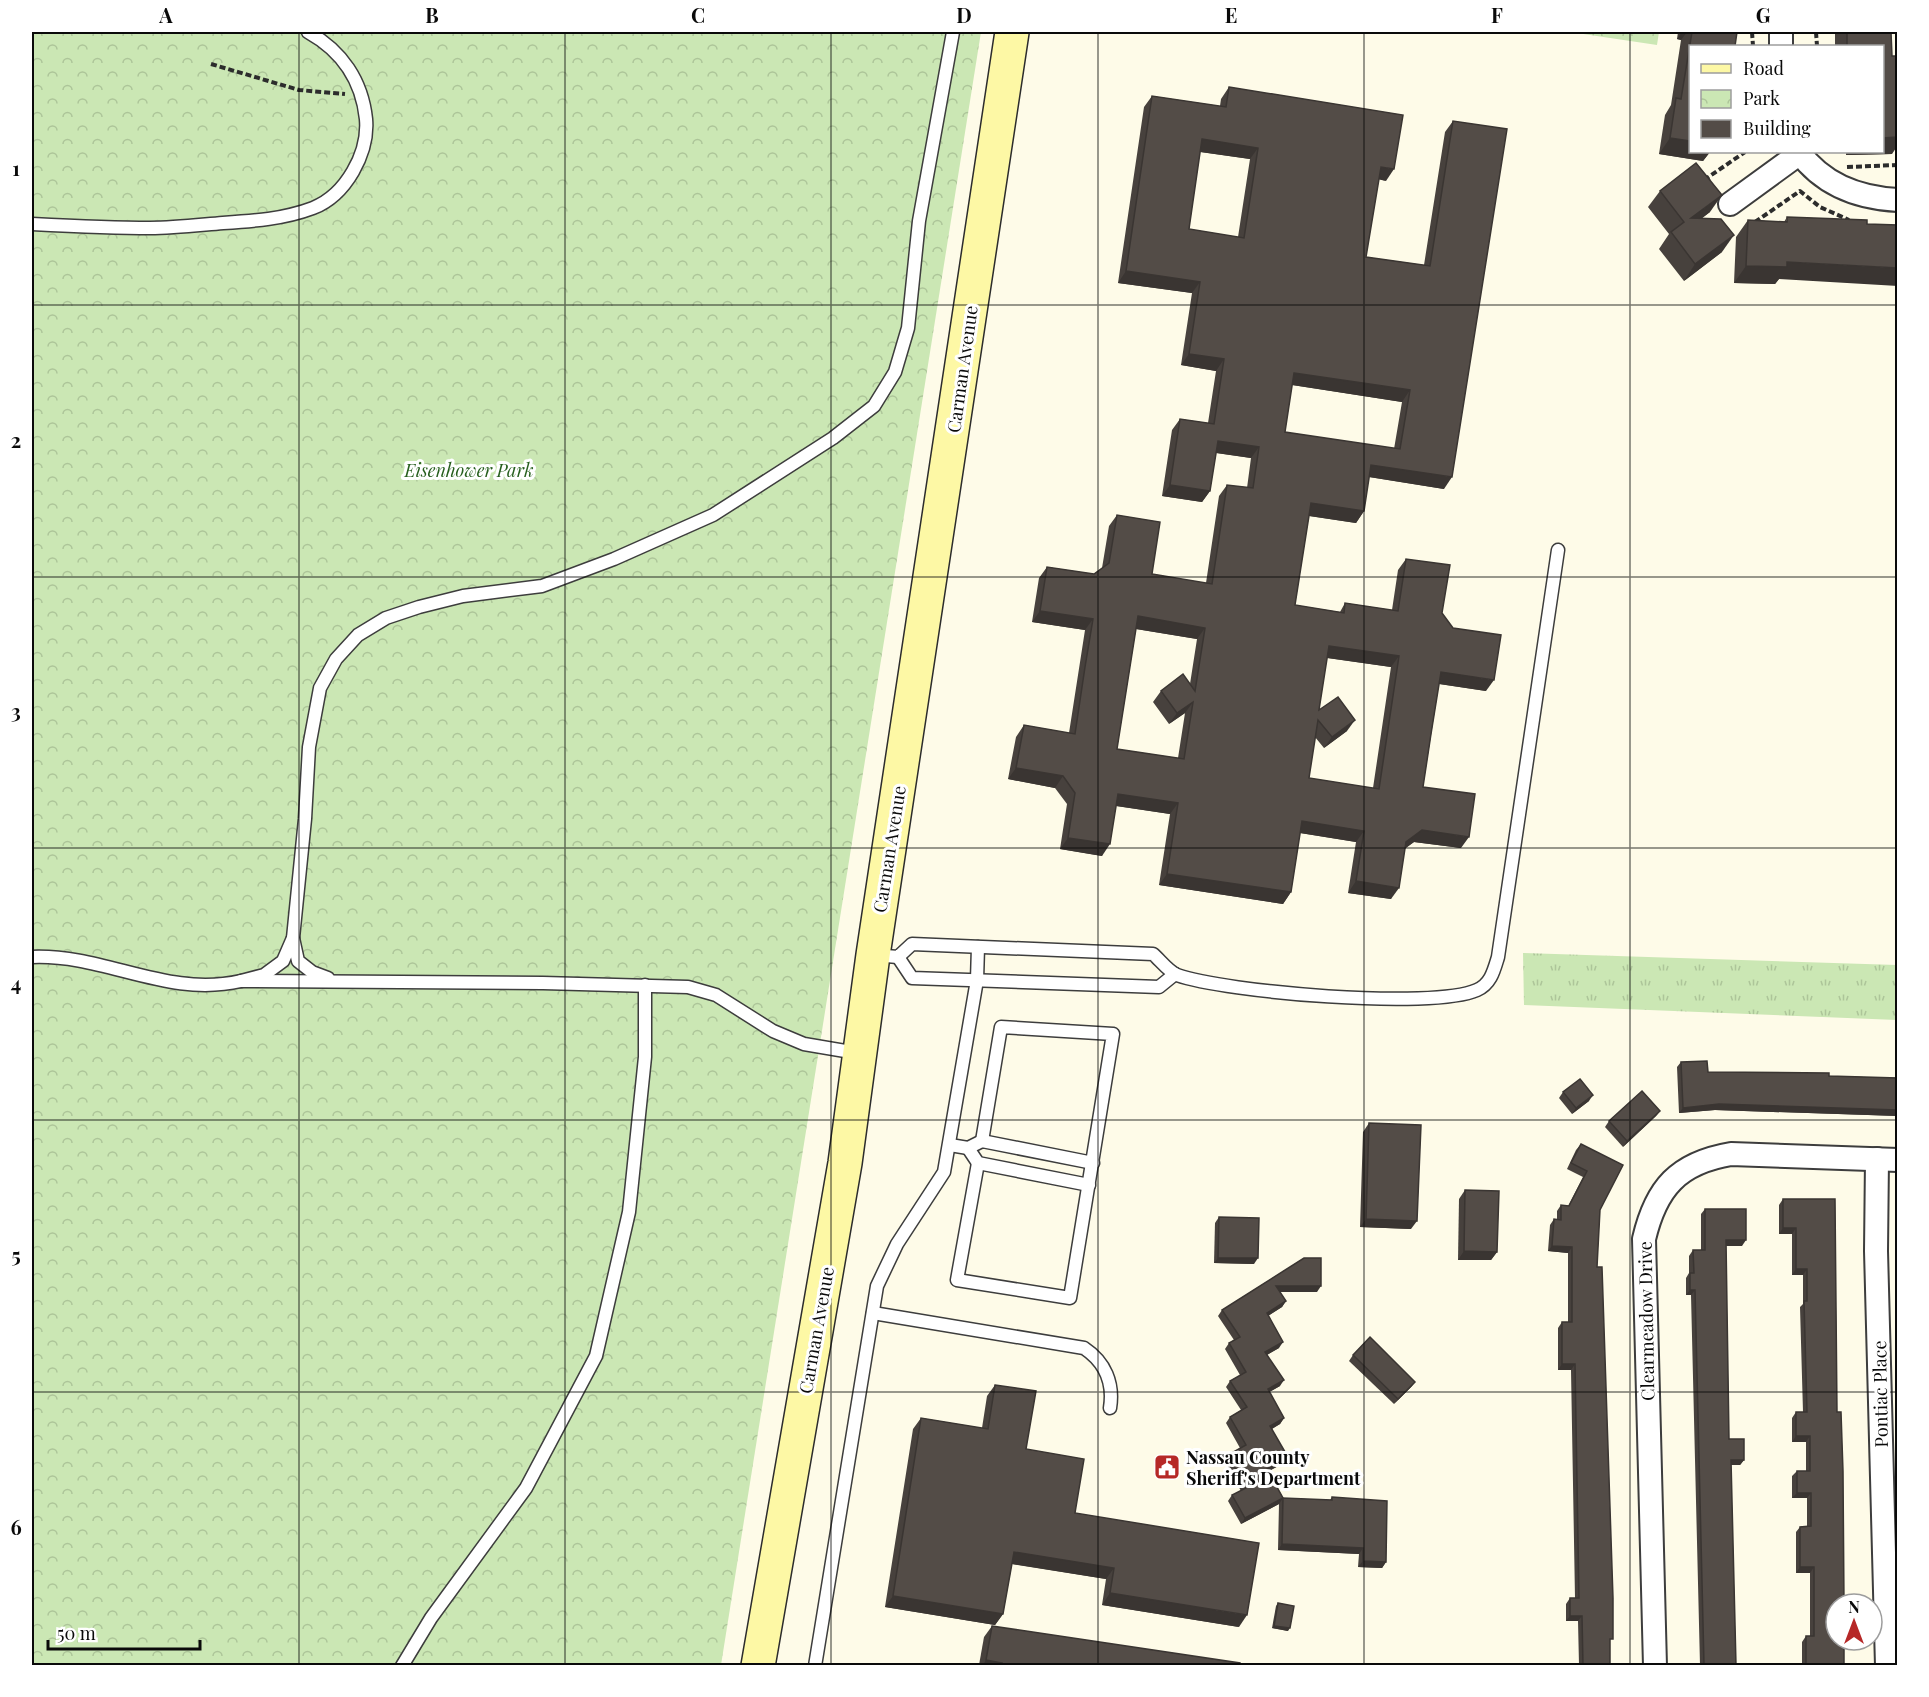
<svg xmlns="http://www.w3.org/2000/svg" width="1929" height="1697" font-family="'Playfair Display',serif">
	<defs>
		<pattern id="grass-tufts" width="24" height="20" patternUnits="userSpaceOnUse" patternTransform="scale(1.5)"><rect width="24" height="20" fill="#cbe7b4"/><path d="M3 7l-1-3M5 7V3M7 7l1-3M15 17l-1-3M17 17v-4M19 17l1-3" fill="none" stroke="#adc599"/></pattern>
		<pattern id="park-crowns" width="20" height="18" patternUnits="userSpaceOnUse" patternTransform="scale(1.5)"><rect width="20" height="18" fill="#cbe7b4"/><path d="M2 6a3 3 0 1 1 6 0M12 15a3 3 0 1 1 6 0" fill="none" stroke="#adc599"/></pattern>
	</defs>
	<rect width="100%" height="100%" fill="#fefbe8"/>
	<polygon fill="url(#grass-tufts)" points="1523,953 1897,965 1897,1020 1524,1005"/>
	<g fill="url(#park-crowns)">
		<polygon points="32,32 981,32 721,1665 32,1666"/>
		<polygon points="1570,32 1659,32 1657,45"/>
	</g>
	<g fill="none" stroke-linecap="round" stroke-linejoin="round">
		<defs>
			<g id="lane">
				<path d="M32,224C71,226 111,228 150,228C175,228 199,225 223,223C254,221 284,219 313,208C346,195 369,153 366,119C362,81 342,51 308,32"/>
				<polyline points="293,938 298,961 312,972 328,978"/>
				<path d="M874,955L898,957L912,944L1153,954C1160,960 1168,971 1177,975C1225,992 1432,1010 1477,990C1491,984 1494,970 1498,957L1558,550"/>
				<path d="M32,957C106,954 166,998 241,981L543,983L688,987L716,995L773,1031L804,1044L857,1053"/>
				<polyline points="898,957 912,978 1159,987 1175,974"/>
				<polyline points="241,981 264,975 283,961 293,938 305,819 309,747 320,688 336,659 358,635 386,618 419,607 463,596 542,586 614,559 713,515 833,438 874,406 895,372 908,328 919,221 953,32"/>
				<polyline points="950,1145 968,1148 982,1141 1093,1163"/>
				<polyline points="968,1148 978,1163 1089,1185"/>
				<polyline points="978,1163 957,1280 1070,1298 1113,1034 1001,1027 982,1141"/>
				<path d="M873,1313L1084,1348C1105,1362 1114,1383 1110,1408"/>
				<polyline points="402,1666 431,1618 526,1488 596,1356 629,1212 645,1057 645,985"/>
				<polyline points="815,1666 877,1286 897,1244 944,1172 977,980 978,947"/>
			</g>
			<g id="street">
				<polyline points="1781,32 1781,46"/>
				<path d="M1799,152C1823,185 1858,198 1898,200"/>
				<polyline points="1730,204 1800,153"/>
				<polyline points="1877,1159 1876,1251 1887,1666"/>
				<path d="M1655,1666L1644,1239C1656,1188 1678,1163 1731,1154L1898,1160"/>
			</g>
			<polyline id="secondary" points="758,1666 845,1163 873,955 1012,32"/>
		</defs>
		<use href="#lane" stroke="#3d3d3d" stroke-width="15"/>
		<use href="#street" stroke="#3d3d3d" stroke-width="26"/>
		<use href="#secondary" stroke="#2c2c2c" stroke-width="36"/>
		<g stroke="#2c2c2c" stroke-width="4" stroke-dasharray="6 3" stroke-linecap="butt">
			<polyline points="1752,32 1753,46"/>
			<polyline points="1816,32 1817,46"/>
			<polyline points="211,64 299,90 345,94"/>
			<polyline points="1847,167 1898,165"/>
			<polyline points="1709,181 1707,178 1745,152"/>
			<polyline points="1755,222 1800,191 1820,207 1849,220"/>
		</g>
		<use href="#lane" stroke="#fff" stroke-width="12"/>
		<use href="#street" stroke="#fff" stroke-width="22"/>
		<use href="#secondary" stroke="#fdf8a5" stroke-width="33"/>
	</g>
	<g fill="#47413d" fill-rule="evenodd">
		<polygon points="1678,32 1737,32 1690,152 1710,152 1703,161 1659,154 1665,115 1671,105 1681,40 1677,39"/>
		<polygon points="1835,32 1891,32 1892,154 1846,155 1846,152 1882,152 1882,46 1835,46"/>
		<path d="M1229,87L1386,181L1379,179L1366,257L1424,265L1445,132L1453,121L1444,489L1369,477L1364,511L1356,523L1309,516L1295,605L1340,612L1345,603L1392,610L1398,570L1406,559L1442,613L1486,691L1439,684L1423,787L1461,848L1414,842L1405,848L1391,899L1348,893L1356,842L1300,833L1291,892L1283,904L1159,885L1170,814L1116,806L1102,856L1060,849L1067,804L1055,788L1008,779L1016,737L1024,725L1069,733L1085,630L1032,622L1039,578L1047,567L1094,574L1102,568L1109,526L1117,515L1152,574L1206,583L1219,496L1227,485L1247,488L1251,458L1216,453L1210,491L1202,502L1162,496L1172,430L1180,419L1208,423L1216,371L1181,365L1192,293L1118,283L1144,107L1152,96L1220,106L1221,99ZM1200,152L1250,159L1238,237L1189,229ZM1292,385L1402,402L1394,449L1285,432ZM1136,629L1197,639L1190,684L1161,691L1153,702L1169,724L1185,713L1178,758L1117,749ZM1327,658L1391,667L1373,788L1309,778L1315,737L1324,748L1347,731L1319,710Z"/>
		<polygon points="1660,191 1710,212 1701,219 1722,252 1684,281 1659,249 1669,234 1648,207"/>
		<polygon points="1787,217 1779,279 1775,284 1734,283 1736,237 1748,220 1784,222"/>
		<polygon points="1681,1062 1708,1072 1898,1078 1898,1116 1715,1110 1679,1113 1677,1067"/>
		<polygon points="1563,1092 1589,1101 1572,1114 1559,1098"/>
		<polygon points="1660,1111 1656,1116 1623,1147 1605,1127 1609,1121"/>
		<polygon points="1369,1123 1411,1229 1360,1227 1363,1132"/>
		<polygon points="1581,1144 1600,1210 1597,1267 1610,1665 1579,1665 1578,1621 1566,1621 1566,1604 1570,1598 1575,1598 1571,1370 1558,1370 1558,1328 1562,1322 1568,1322 1568,1253 1548,1251 1550,1225 1554,1219 1557,1220 1557,1211 1561,1205 1568,1206 1583,1177 1567,1169 1576,1150"/>
		<polygon points="1465,1190 1497,1252 1491,1260 1458,1260 1459,1199"/>
		<polygon points="1783,1199 1835,1199 1837,1412 1844,1665 1802,1665 1802,1642 1806,1636 1810,1636 1810,1573 1796,1573 1796,1532 1800,1527 1807,1526 1807,1498 1792,1498 1792,1476 1797,1471 1806,1471 1806,1442 1792,1442 1792,1418 1796,1412 1803,1412 1800,1307 1803,1304 1803,1275 1792,1275 1792,1234 1779,1234 1779,1205"/>
		<polygon points="1705,1209 1742,1246 1726,1246 1729,1439 1744,1460 1740,1465 1731,1465 1736,1665 1700,1665 1691,1295 1686,1295 1686,1278 1689,1273 1689,1256 1693,1250 1701,1250 1701,1214"/>
		<polygon points="1219,1217 1254,1264 1214,1263 1215,1223"/>
		<polygon points="1304,1258 1317,1292 1280,1292 1286,1301 1282,1307 1268,1316 1279,1348 1267,1355 1280,1386 1269,1392 1284,1418 1280,1424 1272,1429 1284,1463 1269,1471 1283,1498 1330,1500 1332,1497 1386,1562 1382,1568 1358,1567 1359,1554 1278,1550 1279,1504 1241,1524 1228,1501 1232,1495 1241,1491 1224,1460 1228,1455 1240,1448 1226,1423 1230,1417 1241,1410 1226,1387 1230,1381 1240,1375 1225,1349 1229,1343 1234,1340 1218,1316 1222,1310"/>
		<polygon points="1353,1355 1415,1382 1411,1387 1394,1404 1349,1361"/>
		<polygon points="995,1385 1026,1449 1075,1513 1239,1627 1102,1605 1106,1579 1012,1564 1003,1614 995,1625 885,1607 913,1429 921,1418 982,1428 987,1396"/>
		<polygon points="1278,1603 1288,1631 1272,1628 1276,1606"/>
		<polygon points="992,1626 1240,1665 979,1665 984,1637"/>
	</g>
	<g fill="#3a3532">
		<polygon points="1682,32 1687,32 1681,40 1677,39"/>
		<polygon points="1898,137 1898,145 1892,154 1846,155 1848,152 1882,152 1882,138"/>
		<polygon points="1670,138 1690,141 1690,152 1710,152 1703,161 1659,154"/>
		<polygon points="1202,139 1258,148 1250,159 1194,151"/>
		<polygon points="1381,167 1394,169 1386,181 1373,178"/>
		<polygon points="1722,195 1710,212 1679,235 1691,218"/>
		<polygon points="1734,235 1722,252 1684,281 1695,264"/>
		<polygon points="1787,262 1898,268 1898,286 1779,279 1775,284 1734,283 1746,266"/>
		<polygon points="1126,271 1200,282 1192,293 1118,283"/>
		<polygon points="1189,354 1224,359 1216,371 1181,365"/>
		<polygon points="1294,373 1410,390 1402,402 1286,384"/>
		<polygon points="1218,441 1259,447 1251,458 1210,452"/>
		<polygon points="1371,465 1452,477 1444,489 1363,476"/>
		<polygon points="1170,485 1210,491 1202,502 1162,496"/>
		<polygon points="1311,503 1364,511 1356,523 1303,515"/>
		<polygon points="1040,611 1093,619 1085,630 1032,622"/>
		<polygon points="1138,616 1205,628 1197,639 1130,628"/>
		<polygon points="1329,646 1399,656 1391,667 1321,657"/>
		<polygon points="1441,672 1494,680 1486,691 1433,683"/>
		<polygon points="1193,702 1185,713 1169,724 1177,713"/>
		<polygon points="1355,720 1347,731 1324,748 1332,737"/>
		<polygon points="1016,768 1063,776 1055,788 1008,779"/>
		<polygon points="1118,794 1178,803 1170,814 1110,805"/>
		<polygon points="1302,821 1364,831 1356,842 1294,832"/>
		<polygon points="1422,830 1469,837 1461,848 1414,842 1398,854 1406,842"/>
		<polygon points="1068,838 1110,844 1102,856 1060,849"/>
		<polygon points="1167,874 1291,892 1283,904 1159,885"/>
		<polygon points="1356,881 1399,888 1391,899 1348,893"/>
		<polygon points="1593,1095 1589,1101 1572,1114 1576,1108"/>
		<polygon points="1719,1104 1898,1110 1898,1116 1715,1110 1679,1113 1683,1108"/>
		<polygon points="1660,1111 1656,1116 1623,1147 1627,1141"/>
		<polygon points="1366,1219 1417,1221 1411,1229 1360,1227"/>
		<polygon points="1783,1228 1796,1228 1792,1234 1779,1234"/>
		<polygon points="1726,1240 1746,1240 1742,1246 1722,1246"/>
		<polygon points="1552,1246 1572,1247 1568,1253 1548,1251"/>
		<polygon points="1464,1251 1497,1252 1491,1260 1458,1260"/>
		<polygon points="1218,1258 1258,1258 1254,1264 1214,1263"/>
		<polygon points="1796,1269 1807,1269 1803,1275 1792,1275"/>
		<polygon points="1276,1286 1321,1286 1317,1292 1272,1292"/>
		<polygon points="1690,1290 1695,1290 1691,1295 1686,1295"/>
		<polygon points="1286,1301 1282,1307 1263,1319 1267,1313"/>
		<polygon points="1283,1342 1279,1348 1261,1358 1265,1352"/>
		<polygon points="1562,1364 1575,1364 1571,1370 1558,1370"/>
		<polygon points="1284,1380 1280,1386 1264,1395 1268,1389"/>
		<polygon points="1415,1382 1411,1387 1394,1404 1398,1399"/>
		<polygon points="1284,1418 1280,1424 1266,1432 1270,1426"/>
		<polygon points="1796,1436 1810,1436 1806,1442 1792,1442"/>
		<polygon points="1288,1457 1284,1463 1263,1474 1267,1469"/>
		<polygon points="1731,1460 1744,1460 1740,1465 1727,1465"/>
		<polygon points="1797,1493 1811,1493 1807,1498 1792,1498"/>
		<polygon points="1283,1498 1279,1504 1241,1524 1245,1518"/>
		<polygon points="1282,1544 1363,1548 1359,1554 1278,1550"/>
		<polygon points="1014,1552 1114,1568 1106,1579 1006,1563"/>
		<polygon points="1363,1561 1386,1562 1382,1568 1358,1567"/>
		<polygon points="1800,1567 1814,1567 1810,1573 1796,1573"/>
		<polygon points="1110,1593 1247,1615 1239,1627 1102,1605"/>
		<polygon points="893,1596 1003,1614 995,1625 885,1607"/>
		<polygon points="1570,1616 1582,1616 1578,1621 1566,1621"/>
		<polygon points="1274,1626 1290,1628 1288,1631 1272,1628"/>
		<polygon points="986,1660 1002,1663 1000,1665 983,1665"/>
	</g>
	<g fill="#534c47" stroke="#3a3532" stroke-width="1.5" fill-rule="evenodd">
		<polygon points="1692,32 1737,32 1735,46 1690,46 1690,141 1670,138 1676,98 1681,99"/>
		<polygon points="1847,32 1891,32 1892,56 1896,56 1898,70 1898,137 1882,138 1882,46 1847,46"/>
		<path d="M1229,87L1403,115L1394,169L1381,167L1366,257L1430,266L1453,121L1507,129L1452,477L1371,465L1364,511L1311,503L1295,605L1344,613L1345,603L1398,611L1406,559L1450,565L1442,613L1453,628L1501,635L1494,680L1441,672L1431,734L1423,787L1475,794L1469,837L1422,830L1406,842L1399,888L1356,881L1364,831L1302,821L1291,892L1167,874L1178,803L1118,794L1110,844L1068,838L1075,793L1063,776L1016,768L1024,725L1075,734L1085,667L1093,619L1040,611L1047,567L1094,574L1109,563L1117,515L1160,522L1152,574L1212,584L1227,485L1253,488L1259,447L1218,441L1210,491L1170,485L1180,419L1214,424L1224,359L1189,354L1200,282L1126,271L1152,96L1226,107ZM1202,139L1258,148L1244,238L1189,229ZM1294,373L1410,390L1400,449L1285,432ZM1138,616L1205,628L1195,691L1183,674L1161,691L1177,713L1193,702L1184,759L1117,749ZM1329,646L1399,656L1379,789L1309,778L1318,720L1332,737L1355,720L1338,697L1319,710Z"/>
		<polygon points="1696,163 1722,195 1691,218 1721,219 1734,235 1695,264 1671,232 1684,222 1660,191"/>
		<polygon points="1787,217 1867,220 1867,224 1898,225 1898,268 1787,262 1787,267 1746,266 1748,220 1787,222"/>
		<polygon points="1707,1061 1708,1072 1829,1073 1829,1076 1898,1078 1898,1110 1719,1104 1683,1108 1681,1062"/>
		<polygon points="1580,1079 1593,1095 1576,1108 1563,1092"/>
		<polygon points="1642,1091 1660,1111 1627,1141 1609,1121"/>
		<polygon points="1369,1123 1421,1125 1417,1221 1366,1219"/>
		<polygon points="1581,1144 1623,1165 1600,1210 1597,1267 1602,1267 1613,1598 1613,1639 1610,1639 1610,1665 1583,1665 1582,1616 1570,1616 1570,1598 1579,1598 1575,1364 1562,1364 1562,1322 1572,1322 1572,1247 1552,1246 1554,1219 1561,1220 1561,1205 1569,1206 1587,1171 1571,1163"/>
		<polygon points="1465,1190 1499,1191 1497,1252 1464,1251"/>
		<polygon points="1783,1199 1835,1199 1837,1412 1841,1412 1843,1471 1844,1604 1836,1604 1836,1640 1844,1640 1844,1665 1806,1665 1806,1636 1814,1636 1814,1567 1800,1567 1800,1527 1811,1526 1811,1493 1797,1493 1797,1471 1810,1471 1810,1436 1796,1436 1796,1412 1807,1412 1804,1301 1807,1301 1807,1269 1796,1269 1796,1228 1783,1228"/>
		<polygon points="1705,1209 1746,1209 1746,1240 1726,1240 1729,1439 1744,1439 1744,1460 1731,1460 1736,1665 1704,1665 1695,1290 1690,1290 1690,1273 1694,1273 1693,1250 1705,1250"/>
		<polygon points="1219,1217 1259,1218 1258,1258 1218,1258"/>
		<polygon points="1304,1258 1321,1258 1321,1286 1276,1286 1286,1301 1267,1313 1283,1342 1265,1352 1284,1380 1268,1389 1284,1418 1270,1426 1288,1457 1267,1469 1283,1498 1245,1518 1232,1495 1246,1488 1228,1455 1246,1445 1230,1417 1247,1407 1230,1381 1246,1372 1229,1343 1240,1337 1222,1310"/>
		<polygon points="1370,1337 1415,1382 1398,1399 1353,1355"/>
		<polygon points="995,1385 1036,1391 1026,1449 1084,1459 1075,1513 1259,1543 1247,1615 1110,1593 1114,1568 1014,1552 1003,1614 893,1596 921,1418 988,1429"/>
		<polygon points="1332,1497 1387,1501 1386,1562 1363,1561 1363,1548 1282,1544 1283,1498 1332,1500"/>
		<polygon points="1278,1603 1294,1606 1290,1628 1274,1626"/>
		<polygon points="992,1626 1240,1663 1240,1665 1001,1665 1002,1663 986,1660"/>
	</g>
	<path fill="none" stroke="#0a0a0a" stroke-width="1.5" stroke-opacity="0.55" d="M299,32V1666M565,32V1666M831,32V1666M1098,32V1666M1364,32V1666M1630,32V1666M32,305H1898M32,577H1898M32,848H1898M32,1120H1898M32,1392H1898"/>
	<defs>
		<symbol id="civic-square" viewBox="-11 -11 22 22"><rect x="-9" y="-9" width="18" height="18" rx="4" fill="#b62827" stroke="#fff"/><path d="M-.6-6.5H3V-4.5H.6V-3L4-1V1h2V6H-6V1h2V-1L-.6-3ZM-1.2 2.5V6h2.4V2.5Z" fill="#fff"/></symbol>
	</defs>
	<g fill-rule="evenodd">
		<use href="#civic-square" x="1152" y="1452" width="30" height="30"/>
	</g>
	<g text-anchor="middle" dominant-baseline="central" stroke-width="6" stroke-linejoin="round" paint-order="stroke">
		<g font-size="18" fill="#0a0a0a" stroke="#fff">
			<text transform="translate(962 369) rotate(-82)">Carman Avenue</text>
			<text transform="translate(889 849) rotate(-81)">Carman Avenue</text>
			<text transform="translate(1646 1321) rotate(-91)">Clearmeadow Drive</text>
			<text transform="translate(816 1330) rotate(-80)">Carman Avenue</text>
			<text transform="translate(1880 1394) rotate(-91)">Pontiac Place</text>
		</g>
		<g font-size="18" font-style="italic" fill="#275f1e" stroke="#fff">
			<text x="469" y="470">Eisenhower Park</text>
		</g>
		<g font-size="18" font-weight="bold" fill="#0a0a0a" stroke="#fff" text-anchor="start">
			<text x="1186" y="1457">Nassau County<tspan x="1186" dy="21">Sheriff's Department</tspan></text>
		</g>
	</g>
	<rect width="1929" height="1697" fill="none" stroke="#ffffff" stroke-width="66"/>
	<rect x="1689" y="45" width="195" height="108" fill="#ffffff" stroke="#9d9d9d" stroke-width="1.5"/>
	<rect x="1701" y="64" width="30" height="9" fill="#fdf8a5" stroke="#9d9d9d" stroke-width="1.5"/>
	<text x="1743" y="75" font-size="18" fill="#0a0a0a">Road</text>
	<rect x="1701" y="90" width="30" height="18" fill="url(#park-crowns)" stroke="#9d9d9d" stroke-width="1.5"/>
	<text x="1743" y="105" font-size="18" fill="#0a0a0a">Park</text>
	<rect x="1701" y="120" width="30" height="18" fill="#534c47" stroke="#9d9d9d" stroke-width="1.5"/>
	<text x="1743" y="135" font-size="18" fill="#0a0a0a">Building</text>
	<g transform="translate(1854 1622)"><circle r="28" fill="#ffffff" stroke="#9d9d9d" stroke-width="1.5"/>
	<path d="M0-4.5L10 22L0 15L-10 22Z" fill="#b62827"/>
	<text y="-9" font-size="16" font-weight="bold" text-anchor="middle" fill="#0a0a0a">N</text>
	</g>
	<path d="M48 1640v9h152v-9" fill="none" stroke="#0a0a0a" stroke-width="3"/>
	<text x="57" y="1640" font-size="18" fill="#0a0a0a" stroke="#ffffff" stroke-width="4.5" paint-order="stroke">50 m</text>
	<rect x="33" y="33" width="1863" height="1631" fill="none" stroke="#0a0a0a" stroke-width="2"/>
	<g font-size="20" text-anchor="middle" font-weight="bold" fill="#0a0a0a">
		<text x="166" y="23">A</text>
		<text x="432" y="23">B</text>
		<text x="698" y="23">C</text>
		<text x="964" y="23">D</text>
		<text x="1231" y="23">E</text>
		<text x="1497" y="23">F</text>
		<text x="1763" y="23">G</text>
		<text x="16" y="176">1</text>
		<text x="16" y="448">2</text>
		<text x="16" y="719">3</text>
		<text x="16" y="991">4</text>
		<text x="16" y="1263">5</text>
		<text x="16" y="1535">6</text>
	</g>
</svg>
